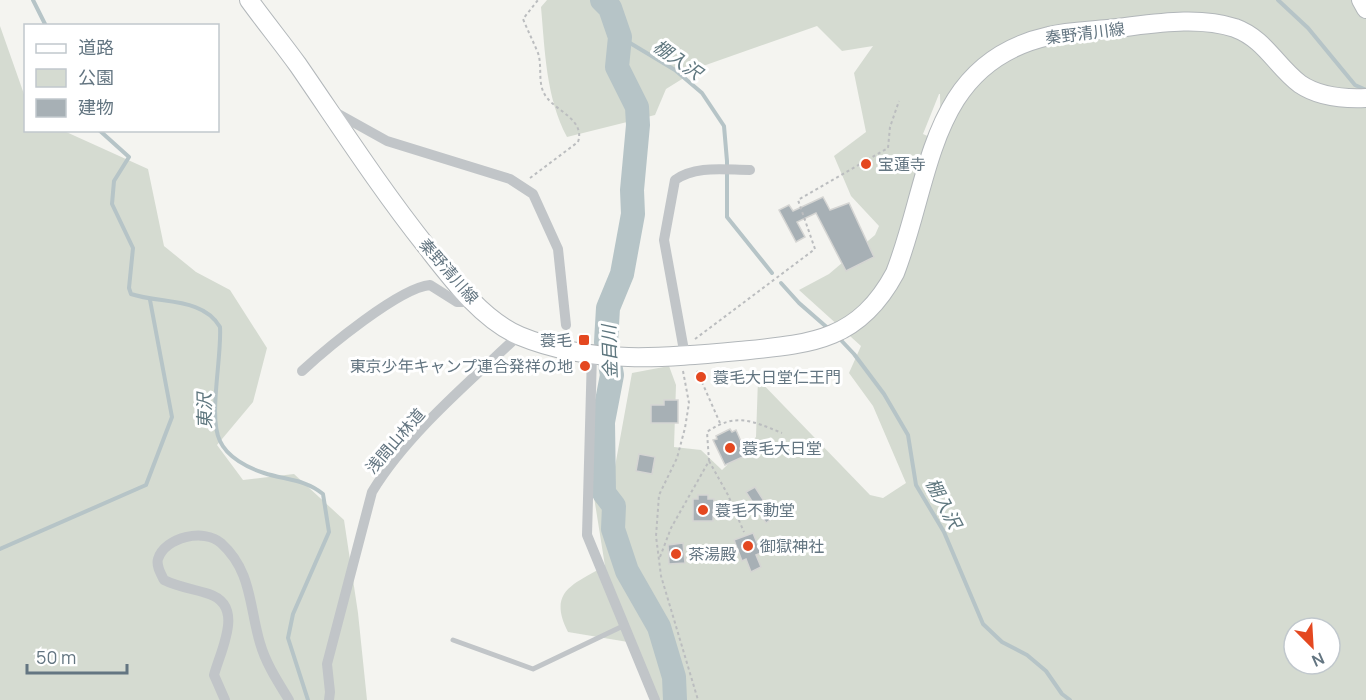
<svg xmlns="http://www.w3.org/2000/svg" width="1366" height="700" font-family="Manrope,'Noto Sans JP',sans-serif">
	<rect width="100%" height="100%" fill="#f4f4f0"/>
	<g fill="#d5dbd1" fill-rule="evenodd">
		<path d="M547,0H1366V700H654L628,642L568,632C547,591 574,584 605,566L594,497L614,472L632,373L669,366L676,385L674,447L701,450L722,470L756,437L758,379L870,495L883,498L906,483L873,406L849,373L861,346L799,290L829,274L875,235L879,226L851,196L834,156L866,132L854,73L873,46L842,51L817,26L703,66L666,89L655,115L567,137C546,97 545,52 541,7ZM939,94H940L941,142L923,134ZM1294,628H1330V664H1294Z"/>
		<polygon points="0,26 25,97 26,130 64,131 148,169 164,246 196,272 230,290 267,348 253,402 217,445 243,480 294,474 344,520 358,613 367,700 0,700"/>
	</g>
	<g fill="none" stroke-linecap="round" stroke-linejoin="round">
		<g stroke="#b6c4c7" stroke-width="4">
			<polyline points="33,0 46,26"/>
			<polyline points="1278,0 1308,28 1355,85 1366,90"/>
			<polyline points="620,37 675,70 702,93 724,126 727,161 727,217 772,273"/>
			<path d="M99,130L129,157L114,181L112,204L133,248L129,288L131,294C161,304 203,297 220,327C222,357 208,418 220,441C227,457 248,468 264,473C285,480 305,479 323,494L329,532L293,614L288,638L308,700"/>
			<polyline points="781,283 799,303 830,330"/>
			<polyline points="838,337 854,354 884,394 908,435 916,485 944,532 983,624 1002,642 1027,655 1046,671 1062,694 1070,700"/>
			<polyline points="0,549 146,485 172,417 150,300"/>
		</g>
		<polyline stroke="#b6c4c7" stroke-width="24" points="602,0 610,8 620,37 617,67 637,107 638,125 632,190 633,214 622,274 608,308 606,342 612,375 603,422 604,493 614,506 613,529 627,571 659,627 674,677 675,700"/>
	</g>
	<g fill="#a7b0b5" stroke="#d5d5d3" stroke-width="1.5">
		<polygon points="823,197 830,210 849,203 874,257 846,271 816,213 797,222 805,237 796,242 779,210 789,205 793,211"/>
		<polygon points="664,400 678,400 678,423 651,423 651,405 664,405"/>
		<polygon points="730,429 732,432 736,430 747,455 725,465 713,440 717,439 716,436"/>
		<polygon points="639,454 655,457 652,474 636,471"/>
		<polygon points="755,487 774,517 766,523 746,492"/>
		<polygon points="698,495 708,495 708,499 714,499 713,521 693,521 693,499 698,499"/>
		<polygon points="753,533 761,553 756,555 761,567 751,572 746,559 742,561 734,540"/>
		<polygon points="683,543 685,563 669,564 668,545"/>
	</g>
	<g fill="none" stroke-linecap="round" stroke-linejoin="round">
		<defs>
			<g id="primary">
				<path d="M249,0C265,22 282,43 298,65C340,126 380,188 426,246C451,278 482,320 520,336C590,365 666,358 739,351C810,344 858,342 895,273C932,178 928,63 1049,36C1068,31 1088,31 1108,29C1148,25 1195,15 1235,28C1265,39 1276,66 1300,84C1319,97 1344,99 1366,98"/>
				<polyline points="1361,0 1366,9"/>
			</g>
		</defs>
		<use href="#primary" stroke="#b2b7ba" stroke-width="20"/>
		<g stroke="#bbbdbf" stroke-width="2" stroke-dasharray="3 3" stroke-linecap="butt">
			<path d="M530,178L578,142C585,121 559,112 548,99C536,86 543,68 538,53C533,41 528,31 523,19L538,0"/>
			<polyline points="695,339 815,249 798,200 888,148 890,127 899,101"/>
			<polyline points="683,371 689,403 685,428 677,458 659,495 656,536 661,576 698,700"/>
			<polyline points="697,371 720,423"/>
			<polyline points="709,461 728,495 744,532"/>
			<path d="M660,557L671,528L709,461L707,432C736,412 752,421 782,433"/>
		</g>
		<polyline stroke="#c1c5c8" stroke-width="5" points="453,640 533,669 623,626"/>
		<g stroke="#c1c5c8" stroke-width="10">
			<polyline points="333,111 387,141 510,179 533,194 558,249 566,325"/>
			<polyline points="592,354 587,535 655,700"/>
			<path d="M685,356L664,240L675,180C696,165 725,170 750,170"/>
			<path d="M302,371C327,348 399,288 430,285L457,302H474"/>
			<path d="M225,700L214,675C221,649 245,606 209,594C194,589 178,587 164,580C161,574 156,566 158,559C165,537 204,528 221,543C252,571 249,606 260,643C266,664 278,682 289,700"/>
			<path d="M329,700L330,692L327,664L372,492C406,435 470,381 519,335"/>
		</g>
		<use href="#primary" stroke="#fff" stroke-width="18"/>
	</g>
	<g fill="#e44820" stroke="#fff" stroke-width="2">
		<circle cx="866" cy="164" r="6"/>
		<rect x="578" y="334" width="12" height="12" rx="3"/>
		<circle cx="585" cy="366" r="6"/>
		<circle cx="701" cy="377" r="6"/>
		<circle cx="730" cy="448" r="6"/>
		<circle cx="703" cy="510" r="6"/>
		<circle cx="748" cy="546" r="6"/>
		<circle cx="676" cy="554" r="6"/>
	</g>
	<g text-anchor="middle" dominant-baseline="central" stroke-width="6" stroke-linejoin="round" paint-order="stroke">
		<g font-size="16" fill="#637581" stroke="#fff">
			<text transform="translate(1085 33) rotate(-7)">秦野清川線</text>
			<text transform="translate(449 271) rotate(49)">秦野清川線</text>
			<text transform="translate(395 441) rotate(-49)">浅間山林道</text>
		</g>
		<g font-size="16" fill="#637581" stroke="#fff" text-anchor="start">
			<text x="878" y="164">宝蓮寺</text>
			<text x="572" y="340" text-anchor="end">蓑毛</text>
			<text x="573" y="366" text-anchor="end">東京少年キャンプ連合発祥の地</text>
			<text x="713" y="377">蓑毛大日堂仁王門</text>
			<text x="742" y="448">蓑毛大日堂</text>
			<text x="715" y="510">蓑毛不動堂</text>
			<text x="760" y="546">御獄神社</text>
			<text x="688" y="554">茶湯殿</text>
		</g>
		<g font-size="18" font-style="italic" fill="#5f777f" stroke="#fff">
			<text transform="translate(678 59) rotate(35)">棚入沢</text>
			<text transform="translate(609 352) rotate(-92)">金目川</text>
			<text transform="translate(204 411) rotate(-91)">東沢</text>
			<text transform="translate(944 503) rotate(62)">棚入沢</text>
		</g>
	</g>
	<rect x="24" y="24" width="195" height="108" fill="#ffffff" stroke="#c1c8cd" stroke-width="1.5"/>
	<rect x="36" y="44" width="30" height="9" fill="#ffffff" stroke="#c1c8cd" stroke-width="1.5"/>
	<text x="78" y="54" font-size="18" fill="#637581">道路</text>
	<rect x="36" y="69" width="30" height="18" fill="#d5dbd1" stroke="#c1c8cd" stroke-width="1.5"/>
	<text x="78" y="84" font-size="18" fill="#637581">公園</text>
	<rect x="36" y="99" width="30" height="18" fill="#a7b0b5" stroke="#c1c8cd" stroke-width="1.5"/>
	<text x="78" y="114" font-size="18" fill="#637581">建物</text>
	<g transform="translate(1312 646) rotate(156)"><circle r="28" fill="#ffffff" stroke="#c1c8cd" stroke-width="1.5"/>
	<path d="M0-4.5L10 22L0 15L-10 22Z" fill="#e44820"/>
	<text y="-9" font-size="16" font-weight="bold" text-anchor="middle" fill="#637581">N</text>
	</g>
	<path d="M27 664v9h100v-9" fill="none" stroke="#637581" stroke-width="3"/>
	<text x="36" y="664" font-size="18" fill="#637581" stroke="#ffffff" stroke-width="4.5" paint-order="stroke">50 m</text>
</svg>
